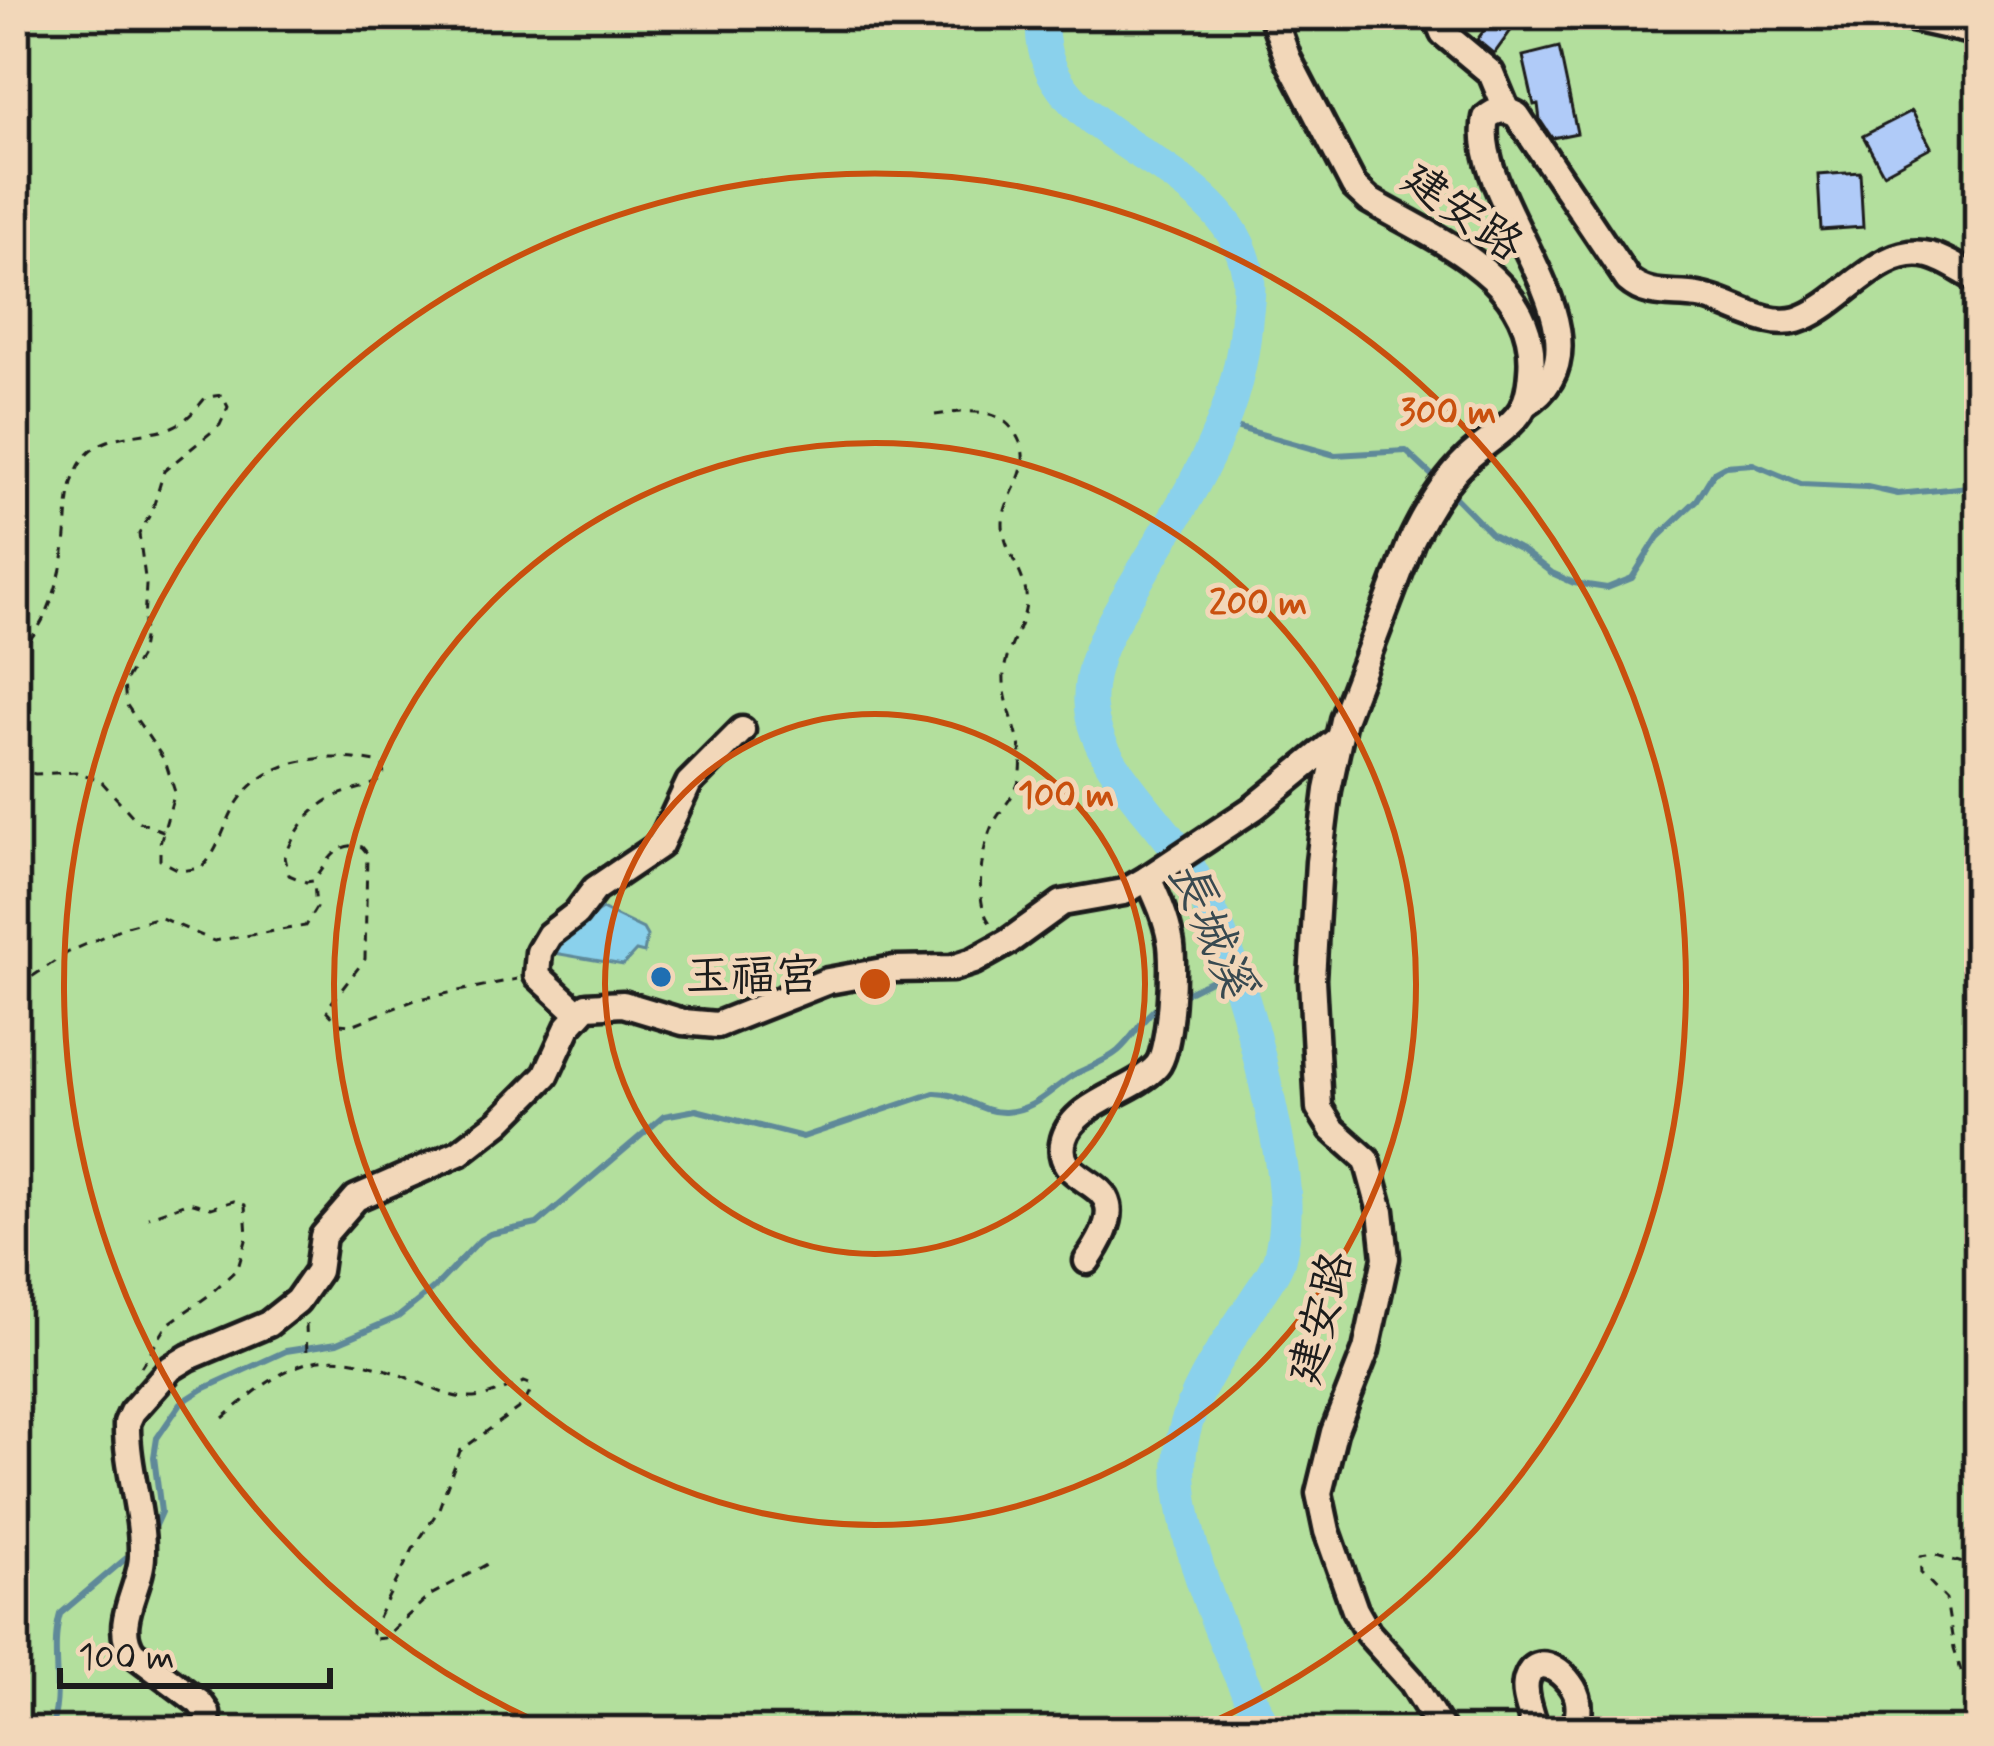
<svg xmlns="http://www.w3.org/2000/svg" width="1994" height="1746" font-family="Mynerve,'LXGW WenKai TC',sans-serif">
	<rect width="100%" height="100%" fill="#ded3cc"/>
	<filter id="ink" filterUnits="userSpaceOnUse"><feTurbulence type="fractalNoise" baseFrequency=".00833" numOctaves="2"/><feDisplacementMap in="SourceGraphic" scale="24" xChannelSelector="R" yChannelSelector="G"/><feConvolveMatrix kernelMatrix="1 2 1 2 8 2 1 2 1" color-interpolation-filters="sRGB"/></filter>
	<g filter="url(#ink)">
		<rect fill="#b3df9d" stroke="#687e5c" stroke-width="3" x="15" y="15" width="1964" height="1716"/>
		<polygon fill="#8ad1ec" stroke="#5e8999" stroke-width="3" points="602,909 643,929 647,936 644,953 636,951 623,965 554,953 553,940"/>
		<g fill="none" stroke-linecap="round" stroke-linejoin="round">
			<g stroke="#5e8999" stroke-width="6">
				<polyline points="1225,424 1335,455 1406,451 1439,482"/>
				<polyline points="1449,491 1492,535 1523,551 1552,573 1574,583 1607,588 1632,578 1658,537 1697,500 1714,472 1725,466 1753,464 1801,484 1867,487 1898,494 1979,486"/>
				<polyline points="1180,996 1236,968"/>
				<path d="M152,1532L161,1512L154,1457L157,1438L181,1403L203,1389L286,1351L337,1343L398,1317L434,1288L480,1240L490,1234L537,1224L664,1116L696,1110L803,1137L934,1093C960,1092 979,1113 1005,1112C1037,1110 1051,1088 1077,1073C1091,1066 1106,1061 1118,1051C1135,1036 1143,1016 1162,1003"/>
				<path d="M50,1731C65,1694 49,1653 60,1614L130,1555"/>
			</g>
			<path stroke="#8ad1ec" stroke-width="33" d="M1043,15C1028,143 1228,154 1248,274C1251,289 1247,307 1246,322C1239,421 1187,497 1138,579C1116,616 1088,658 1090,703C1094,768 1166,821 1194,876C1234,953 1257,1039 1274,1124C1283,1166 1291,1217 1279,1259C1275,1273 1263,1287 1255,1300C1228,1343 1194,1386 1183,1437C1164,1516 1231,1659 1266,1731"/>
		</g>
		<g fill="#b0cbf8" stroke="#1c1c1c" stroke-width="3">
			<polygon points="1495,15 1522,15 1494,54 1477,40"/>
			<polygon points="1559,47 1577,133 1552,138 1540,120 1538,104 1534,105 1523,56"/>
			<polygon points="1912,111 1931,147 1883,173 1863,136"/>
			<polygon points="1860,172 1863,227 1821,230 1818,175"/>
		</g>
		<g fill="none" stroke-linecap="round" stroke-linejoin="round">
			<defs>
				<g id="minor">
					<path d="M1272,15L1288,59L1354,186L1369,200C1435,239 1540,279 1531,372C1530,387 1528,403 1518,415C1505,432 1484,443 1468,458C1444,481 1425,512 1411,542L1343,720L1328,790L1319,862L1312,979L1319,1108L1332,1129L1367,1160L1381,1211L1386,1258L1366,1350L1334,1432L1319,1493L1327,1531L1355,1610L1368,1633L1412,1682L1442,1731"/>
					<polyline points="1436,15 1443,33 1491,73 1506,109"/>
					<polyline points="1898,15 1979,33"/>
					<path d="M1524,405C1626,342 1468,201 1486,118C1497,109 1504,108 1517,115L1628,280C1648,298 1673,292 1698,296C1731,301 1764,329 1797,320C1841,307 1879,243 1929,255C1946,259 1963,272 1979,280"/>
					<polyline points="577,1012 537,975 539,952 549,935 576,914 595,889 660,845 689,783 742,730"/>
					<path d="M1087,1261C1152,1169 1049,1195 1064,1139C1075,1101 1133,1093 1157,1066C1171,1050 1175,960 1170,939C1166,917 1157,898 1148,878"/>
					<path d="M208,1731L207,1713L200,1703L133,1653C111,1624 142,1587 142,1555C143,1511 126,1467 127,1423L132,1412L171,1368L189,1357L268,1324L297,1301L318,1271L323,1236L356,1198L459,1153L499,1122L546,1075L568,1027L587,1006L623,1004L683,1022L717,1025L828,981L894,969L952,968L974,961L1008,942L1062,903L1124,892L1148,878L1255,807L1338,739"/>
					<path d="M1535,1731C1533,1715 1523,1698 1526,1682C1535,1645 1575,1678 1578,1701C1580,1711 1577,1722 1575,1731"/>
				</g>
			</defs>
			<use href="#minor" stroke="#1c1c1c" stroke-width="33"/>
			<g stroke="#1c1c1c" stroke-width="3" stroke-dasharray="9 9" stroke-linecap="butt">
				<path d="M935,415C970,410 1006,405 1021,445C1031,474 1003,496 1003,524C1003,550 1023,569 1026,594C1029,621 1006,646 1004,673C1002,708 1025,737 1021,772C1018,796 1000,808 991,828C981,852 973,906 992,925"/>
				<path d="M15,652C45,635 61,579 65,545C68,521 66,495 76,472C94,429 136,439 172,427C187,421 196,409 206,397L222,395L228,407L220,425L164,471L152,511L139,534L146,585L143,639L140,656L124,683L126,704L165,761L175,792L160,843V860L181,871L201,868C217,854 223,829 233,810C261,758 323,752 376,762L383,766L384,777C372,787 361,788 347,792C315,801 296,828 285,857L289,875L306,882L313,881C328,863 336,840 362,847L367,853L365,959L326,1010L339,1024L352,1025L415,1000L517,979"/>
				<polyline points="15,768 35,774 76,772 100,780 137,821 165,832"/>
				<polyline points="15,981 30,978 67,953 126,926 159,917 214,941 305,926 316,908 314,883"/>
				<polyline points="306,1324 307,1356"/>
				<polyline points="141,1367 168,1324 208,1296 238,1268 247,1237 245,1205 234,1201 211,1208 189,1202 148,1217"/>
				<path d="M223,1418C292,1359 321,1342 408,1378C427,1385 449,1399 470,1398C488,1398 507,1388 524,1382L529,1384L531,1390L524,1404L460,1451L438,1511L413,1549L372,1629V1639L384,1638L429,1596L491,1562"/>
				<polyline points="1979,1568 1933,1554 1920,1556 1921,1573 1946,1599 1954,1649 1979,1726"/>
			</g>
			<use href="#minor" stroke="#f2d7b9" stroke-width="24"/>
		</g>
	</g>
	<g fill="none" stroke="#c9500e" stroke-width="6">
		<circle cx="875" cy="984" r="270"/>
		<circle cx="875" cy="984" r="541"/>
		<path d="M558 1731A811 811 0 1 1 1192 1731"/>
	</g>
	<circle fill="#1f6fb2" stroke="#f2d7b9" stroke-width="4.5" cx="661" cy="977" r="12"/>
	<g text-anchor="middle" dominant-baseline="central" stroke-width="10" stroke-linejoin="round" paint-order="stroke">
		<g font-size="45" fill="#1c1c1c" stroke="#f2d7b9">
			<text transform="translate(1462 213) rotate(35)">建安路</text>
			<text transform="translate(1322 1318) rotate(-75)">建安路</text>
		</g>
		<g font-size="45" fill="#1c1c1c" stroke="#f2d7b9" text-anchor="start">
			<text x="685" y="977">玉福宮</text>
		</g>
		<g font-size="48" font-style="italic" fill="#384950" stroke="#f2d7b9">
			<text transform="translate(1210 929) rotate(66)">長城溪</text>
		</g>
	</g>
	<circle cx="875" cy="984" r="18" fill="#c9500e" stroke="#f2d7b9" stroke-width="6"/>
	<g font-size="36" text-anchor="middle" font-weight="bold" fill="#c9500e" stroke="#f2d7b9" stroke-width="10" stroke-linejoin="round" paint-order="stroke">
		<text x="1448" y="423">300 m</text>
		<text x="1258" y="614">200 m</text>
		<text x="1066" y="806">100 m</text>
	</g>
	<rect width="1994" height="1746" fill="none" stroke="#f2d7b9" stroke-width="60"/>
	<rect x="30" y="30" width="1934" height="1686" fill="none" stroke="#1c1c1c" stroke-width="4.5" filter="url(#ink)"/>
	<path d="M60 1668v18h270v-18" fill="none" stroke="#1c1c1c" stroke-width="6"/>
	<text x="78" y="1668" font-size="36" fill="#1c1c1c" stroke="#f2d7b9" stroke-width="9" paint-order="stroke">100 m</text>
</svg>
